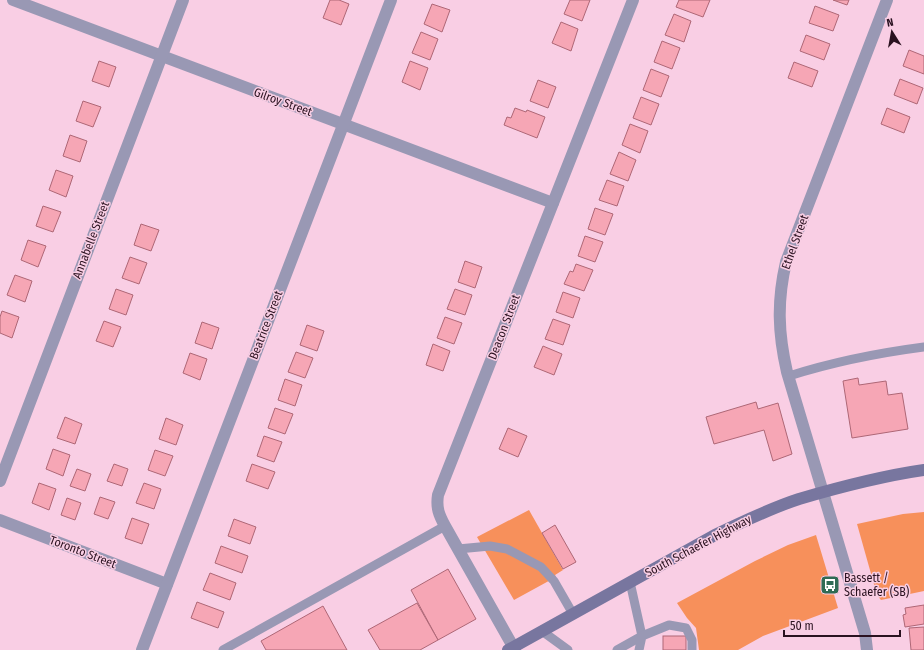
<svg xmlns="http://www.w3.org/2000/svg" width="924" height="650" font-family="'Fira Sans Condensed',sans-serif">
	<rect width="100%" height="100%" fill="#f9cee4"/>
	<g fill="#f7905b">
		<polygon points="529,510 563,570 555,575 556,577 514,600 477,537"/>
		<polygon points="924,512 924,591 881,600 877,595 857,524 903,514"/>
		<polygon points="816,535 838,608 763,636 738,650 699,650 696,628 687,618 677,603 755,561 788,545"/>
	</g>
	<g fill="#f6a6b5" stroke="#ae6776">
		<polygon points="330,0 339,0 349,4 341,25 323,18"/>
		<polygon points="570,0 590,0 582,21 564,14"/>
		<polygon points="679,0 710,0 703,17 676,7"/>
		<polygon points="833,0 849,0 847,5"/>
		<polygon points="432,4 450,10 442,32 424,24"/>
		<polygon points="815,6 839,15 833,31 809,23"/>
		<polygon points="674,14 691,21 684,42 665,35"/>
		<polygon points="561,22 578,29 571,51 552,43"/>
		<polygon points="421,32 438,39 430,60 412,53"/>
		<polygon points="806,35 830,44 824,60 800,51"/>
		<polygon points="662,41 680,48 672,69 654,62"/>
		<polygon points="909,50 924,56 924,74 903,66"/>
		<polygon points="99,61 116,67 109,87 92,81"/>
		<polygon points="410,61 428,68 420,90 402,82"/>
		<polygon points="794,62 818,71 812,87 788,78"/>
		<polygon points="651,69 669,76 661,97 643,90"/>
		<polygon points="900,79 923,88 917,104 894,95"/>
		<polygon points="538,80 556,87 548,108 530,101"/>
		<polygon points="641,97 659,104 651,125 633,118"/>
		<polygon points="83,101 101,107 93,127 76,121"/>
		<polygon points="515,108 526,112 527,110 545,117 537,138 504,125 507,117 511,118"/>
		<polygon points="887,108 910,117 904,133 881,124"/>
		<polygon points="630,124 648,131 640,153 622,145"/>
		<polygon points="70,135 87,141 80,162 63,156"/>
		<polygon points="619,152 636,160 628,181 610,174"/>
		<polygon points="56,170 73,176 66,197 49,190"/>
		<polygon points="607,180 624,186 617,206 599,200"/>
		<polygon points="43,206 61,212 53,232 36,226"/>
		<polygon points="595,208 613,214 605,235 588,229"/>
		<polygon points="141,224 159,230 151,251 134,245"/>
		<polygon points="585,236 603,242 595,262 578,256"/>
		<polygon points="28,240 46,246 38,267 21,260"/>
		<polygon points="130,257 147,263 139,284 122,278"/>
		<polygon points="465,261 482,267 475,288 458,282"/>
		<polygon points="576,264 593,270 584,291 564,284 570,271 573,272"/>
		<polygon points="15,275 32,281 25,302 7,295"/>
		<polygon points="116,289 133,295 126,315 109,309"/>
		<polygon points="455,289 472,295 465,315 447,309"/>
		<polygon points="563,292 580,298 573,318 556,312"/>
		<polygon points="2,311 19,317 12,338 0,333 0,317"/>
		<polygon points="445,317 462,323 454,344 437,338"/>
		<polygon points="553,319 570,325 563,345 545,339"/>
		<polygon points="104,321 121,327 113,347 96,341"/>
		<polygon points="202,322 219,328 212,349 195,343"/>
		<polygon points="307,325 324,331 317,351 300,345"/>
		<polygon points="433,344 450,351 443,371 426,365"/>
		<polygon points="543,346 562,354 554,375 534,367"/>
		<polygon points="296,352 313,358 305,378 288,372"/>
		<polygon points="190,353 207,359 200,380 183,373"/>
		<polygon points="858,378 859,385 886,381 888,395 902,393 908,429 852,438 843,381"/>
		<polygon points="285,379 302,385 295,406 278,400"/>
		<polygon points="756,402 758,409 778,403 792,454 773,461 764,430 714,444 706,417"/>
		<polygon points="275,408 293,414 285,434 268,428"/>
		<polygon points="65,417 82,424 75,444 57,438"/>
		<polygon points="166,418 183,425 176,445 159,439"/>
		<polygon points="508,428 527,436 518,457 499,449"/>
		<polygon points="264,436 282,442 274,462 257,456"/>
		<polygon points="53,449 70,455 63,476 46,469"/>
		<polygon points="155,450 173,456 165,476 148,470"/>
		<polygon points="114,464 128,469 122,486 107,481"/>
		<polygon points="252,464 275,472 268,489 246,481"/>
		<polygon points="77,469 91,474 85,491 70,486"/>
		<polygon points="39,483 56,489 49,510 32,503"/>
		<polygon points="144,483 161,489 154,509 136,503"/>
		<polygon points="100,497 115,502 108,519 94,514"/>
		<polygon points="67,498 81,503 75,520 61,515"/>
		<polygon points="132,518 149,524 142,544 125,538"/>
		<polygon points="234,519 256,527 250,544 228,536"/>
		<polygon points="555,525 576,562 563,569 542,533"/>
		<polygon points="221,546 248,556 242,573 215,563"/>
		<polygon points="448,569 476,619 438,640 411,590"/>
		<polygon points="210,573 236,583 230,600 203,590"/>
		<polygon points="197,602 224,612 218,628 191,618"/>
		<polygon points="417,603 438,640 420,650 380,650 368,630"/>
		<polygon points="924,605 924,624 905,627 903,615 906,614 905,608"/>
		<polygon points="323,606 347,650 266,650 261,641"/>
		<polygon points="924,627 924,650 911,650 909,628"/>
		<rect x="663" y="636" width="23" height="14"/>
	</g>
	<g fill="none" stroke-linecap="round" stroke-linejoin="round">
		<g stroke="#9998b4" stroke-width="9">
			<path d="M789,376C833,362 878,353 924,347"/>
			<polyline points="458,549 490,546 507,549 541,567 554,581 573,614"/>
			<polyline points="542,631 568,650"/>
			<polyline points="223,650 445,526"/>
			<polyline points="617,650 642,636 630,582"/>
			<polyline points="639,650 642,636 669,625 686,628 692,640 692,650"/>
		</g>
		<g stroke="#9998b4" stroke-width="12">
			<polyline points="13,0 553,203"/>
			<polyline points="0,481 183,0"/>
			<polyline points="0,520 167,584"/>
			<polyline points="142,650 391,0"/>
			<path d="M515,650L445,526C439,515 436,508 438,495L633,0"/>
			<path d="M867,650L865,633L787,372C778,333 777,301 786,262L887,0"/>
		</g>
		<path stroke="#78769f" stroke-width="12" d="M508,650L715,535C742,522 771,508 799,499C840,487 882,476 924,470"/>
	</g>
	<defs>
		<symbol id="bus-square" viewBox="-11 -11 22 22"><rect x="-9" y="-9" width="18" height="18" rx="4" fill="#2f6b55" stroke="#f9cee4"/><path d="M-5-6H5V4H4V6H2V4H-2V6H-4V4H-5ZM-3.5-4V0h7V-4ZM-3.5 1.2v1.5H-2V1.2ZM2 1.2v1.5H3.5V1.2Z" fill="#fff"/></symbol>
	</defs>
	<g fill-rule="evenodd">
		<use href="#bus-square" x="819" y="574" width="22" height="22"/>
	</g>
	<g text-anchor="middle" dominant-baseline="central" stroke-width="3" stroke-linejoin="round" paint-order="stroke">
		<g font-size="12" fill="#2a1220" stroke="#f9cee4">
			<text transform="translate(283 102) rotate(20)">Gilroy Street</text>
			<text transform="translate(91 240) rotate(-69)">Annabelle Street</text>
			<text transform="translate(795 242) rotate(-70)">Ethel Street</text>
			<text transform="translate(266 325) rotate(-69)">Beatrice Street</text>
			<text transform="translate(504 327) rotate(-69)">Deacon Street</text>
			<text transform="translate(698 546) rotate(-28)">South Schaefer Highway</text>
			<text transform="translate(83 552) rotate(21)">Toronto Street</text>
		</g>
		<g font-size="12" fill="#2a1220" stroke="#f9cee4" text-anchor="start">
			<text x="844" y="578">Bassett /<tspan x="844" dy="14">Schaefer (SB)</tspan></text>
		</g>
	</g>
	<g transform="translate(892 32) rotate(349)" stroke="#f9cee4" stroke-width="3" paint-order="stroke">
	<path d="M0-3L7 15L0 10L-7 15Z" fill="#2a1220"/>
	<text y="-6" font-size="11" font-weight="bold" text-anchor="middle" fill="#2a1220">N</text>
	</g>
	<path d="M784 630v6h116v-6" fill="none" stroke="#2a1220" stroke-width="2"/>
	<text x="790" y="630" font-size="12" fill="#2a1220" stroke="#f9cee4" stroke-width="3" paint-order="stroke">50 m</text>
</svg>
